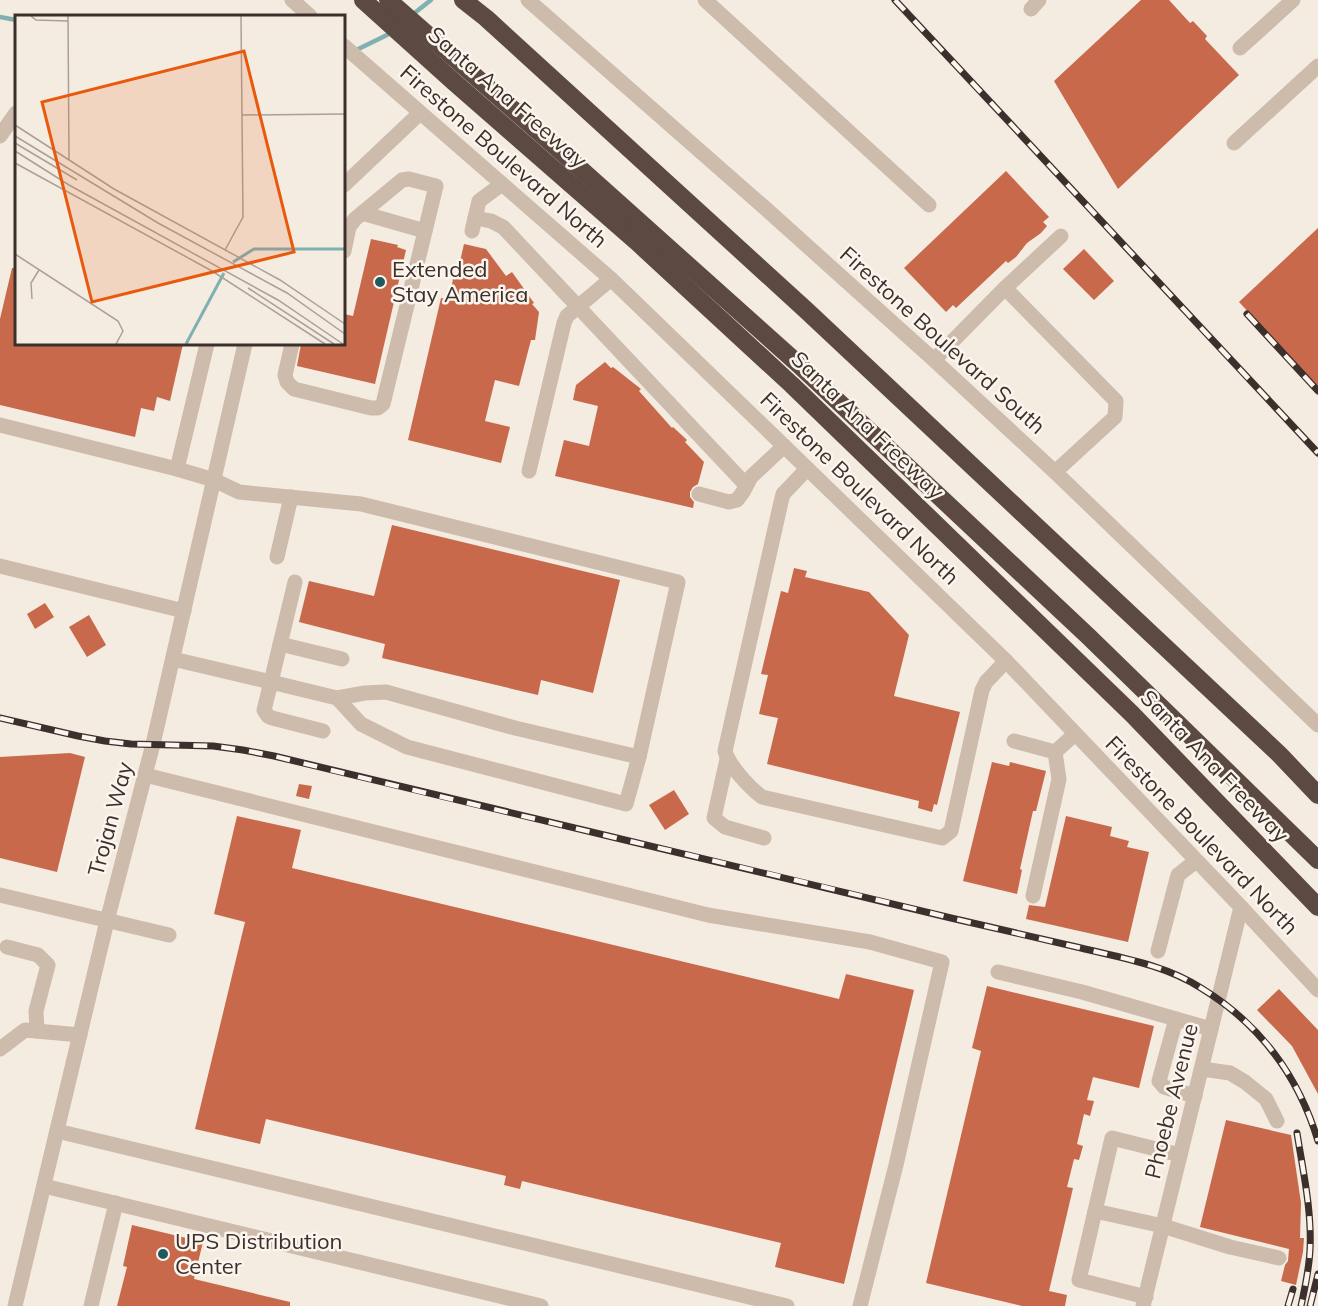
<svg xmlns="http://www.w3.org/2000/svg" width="1318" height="1306" font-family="Mulish,sans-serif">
	<rect width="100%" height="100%" fill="#f4ebe1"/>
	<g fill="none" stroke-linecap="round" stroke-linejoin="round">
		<g stroke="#7fb0b2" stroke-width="4.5">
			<polyline points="412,15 431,0"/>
			<polyline points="0,17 16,20"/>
			<polyline points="344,56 387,35 392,31"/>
		</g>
	</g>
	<g fill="#c8694b">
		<polygon points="1141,0 1169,0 1190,23 1193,21 1207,36 1205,39 1239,75 1118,189 1054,81"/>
		<polygon points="1006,171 1049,217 1043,222 1047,226 1041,233 1027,243 1016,257 1008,263 1006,261 956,308 953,305 946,312 904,268"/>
		<polygon points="1318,228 1318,387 1239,302"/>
		<polygon points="371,239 398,245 397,247 406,250 375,384 297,366 301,344 344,344 344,314 353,316"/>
		<polygon points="464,244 486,249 506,276 512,272 534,303 532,304 539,312 535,340 531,340 519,386 495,380 485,421 510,427 501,463 408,440 441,298 450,300 453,278 456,279"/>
		<polygon points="1084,249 1114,281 1094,300 1063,269"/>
		<polygon points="12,268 16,268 16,344 183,344 170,401 157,397 154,411 141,408 135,437 0,405 0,319"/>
		<polygon points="605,362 611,368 613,367 641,389 639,391 672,428 673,427 687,440 685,442 704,462 698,484 693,487 690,492 690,497 694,502 693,508 555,476 564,440 589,446 598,406 573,400 576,385"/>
		<polygon points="392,525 620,580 593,693 541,680 538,695 382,658 385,644 299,622 309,581 374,596"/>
		<polygon points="794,568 807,571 805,577 869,592 909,635 894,696 960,712 937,805 934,804 932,812 918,808 919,801 767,764 778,718 759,714 768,675 761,674 781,591 788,593"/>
		<polygon points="45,603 54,617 35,629 27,614"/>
		<polygon points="89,615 106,645 87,657 69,627"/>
		<polygon points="70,753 85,757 57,872 0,858 0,757"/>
		<polygon points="992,762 1009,766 1010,762 1046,771 1036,811 1033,811 1020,869 1022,870 1017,894 963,881"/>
		<polygon points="299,784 312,786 309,799 296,796"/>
		<polygon points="674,790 689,814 665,830 649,805"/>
		<polygon points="237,816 301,830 292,868 839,999 846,974 914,990 844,1284 775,1267 781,1243 522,1181 520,1189 504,1185 506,1176 266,1119 260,1144 195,1129 245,922 214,914"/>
		<polygon points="1066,816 1112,827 1110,836 1129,841 1127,847 1149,852 1128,942 1026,919 1029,905 1045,907"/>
		<polygon points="987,986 1154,1026 1139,1088 1093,1077 1087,1100 1094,1101 1090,1116 1084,1114 1077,1144 1083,1146 1079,1160 1074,1159 1067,1187 1073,1188 1049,1291 1067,1295 1065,1306 1022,1306 926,1283 981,1051 972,1048"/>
		<polygon points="1279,989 1318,1030 1318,1094 1292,1046 1257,1010"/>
		<polygon points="1226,1120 1291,1135 1301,1203 1300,1238 1304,1238 1303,1252 1296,1285 1281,1281 1285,1265 1288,1261 1289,1249 1200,1227"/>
		<polygon points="132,1225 203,1242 194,1279 290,1302 290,1306 117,1306 127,1267 123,1266"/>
	</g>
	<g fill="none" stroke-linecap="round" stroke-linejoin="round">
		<g stroke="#cdbbac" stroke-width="15">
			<polyline points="292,0 310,16"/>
			<polyline points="528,0 765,208 934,360 1055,472 1318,725"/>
			<polyline points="705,0 929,205"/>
			<polyline points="1031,9 1039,0"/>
			<polyline points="344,46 611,279 784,446 1006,661 1241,907 1318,990"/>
			<polyline points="1240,48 1293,0"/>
			<polyline points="0,136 16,113"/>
			<polyline points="1234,143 1318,66"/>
			<polyline points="344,185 420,113"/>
			<polyline points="362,213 425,231"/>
			<polyline points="475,218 491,221 503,227 746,485"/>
			<polyline points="472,231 479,201 502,184"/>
			<polyline points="1005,288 1116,401 1115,417 1055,472"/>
			<polyline points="292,344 285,375 287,382 294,389 371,408 378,408 383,404 436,186 409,179 402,180 355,219 349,227 344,251"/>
			<polyline points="934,360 1005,288 1061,236"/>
			<polyline points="0,425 177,469 214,480 239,492 361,504 678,582 639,757"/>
			<polyline points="177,469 207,344"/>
			<path d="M807,469L783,494L781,502L725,751C729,766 750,788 762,797L942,838L951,831L982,690L986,682L1006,661"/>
			<polyline points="529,471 564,323 567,316 611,279"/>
			<polyline points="699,494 729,502 737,500 743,492 751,477 784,446"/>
			<polyline points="277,557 291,497"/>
			<polyline points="0,566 184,611"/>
			<polyline points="280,644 342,659"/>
			<polyline points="173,659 271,682 295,582"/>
			<polyline points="323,731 272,718 268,716 264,710 271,682 337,698 365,693 386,692 515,728 639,757 626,804 407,747 361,724 337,698"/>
			<polyline points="1014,741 1055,752 1075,734"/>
			<polyline points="727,759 714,818 725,827 764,838"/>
			<polyline points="145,775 708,915 870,942 942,962 896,1165 860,1306"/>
			<polyline points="0,895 169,935"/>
			<polyline points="1033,896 1059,779 1055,752"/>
			<polyline points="7,947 38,955 48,965 36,1011 37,1031"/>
			<polyline points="1158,951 1178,875 1196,861"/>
			<polyline points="998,972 1082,992 1211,1029"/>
			<polyline points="1176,1019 1159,1081 1164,1087 1195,1096"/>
			<polyline points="0,1049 25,1030 80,1035"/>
			<polyline points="1202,1069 1230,1073 1245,1082 1266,1099 1277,1121"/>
			<polyline points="57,1131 787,1306"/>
			<polyline points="44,1186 541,1306"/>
			<polyline points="1095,1211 1163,1226 1230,1247 1279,1258"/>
			<polyline points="1146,1297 1079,1280 1112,1138 1180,1155"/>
			<polyline points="15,1306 107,921 153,744 245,344"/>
			<polyline points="91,1306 116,1203"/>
			<polyline points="1143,1306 1241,907"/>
		</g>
		<g stroke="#5c4a42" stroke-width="18">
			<polyline points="363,0 454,82 637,242 792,385 1132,714 1318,907"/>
			<polyline points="388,0 557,148 796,362 1088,636 1318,860"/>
			<polyline points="463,0 486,18 807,311 1279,754 1318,795"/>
		</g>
		<defs>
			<g id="rail">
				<polyline points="895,0 1318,453"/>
				<polyline points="1247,314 1318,391"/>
				<path d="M0,718L78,736L105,741L131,744L213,746L243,750L274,756C499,812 726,862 951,918C994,928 1037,938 1081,948C1122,958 1165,965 1201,988C1260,1024 1298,1075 1318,1141"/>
				<path d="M1297,1133C1303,1171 1312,1211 1310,1250C1309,1269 1305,1288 1301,1306"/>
				<polyline points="1288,1306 1293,1289"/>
				<polyline points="1310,1306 1318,1274"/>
			</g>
		</defs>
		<use href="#rail" stroke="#3b302b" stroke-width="7"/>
		<use href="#rail" stroke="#fbf5ee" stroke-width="4.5" stroke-dasharray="14" stroke-linecap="butt"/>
	</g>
	<g fill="#1f5a5e" stroke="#fbf5ee" stroke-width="2">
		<circle cx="380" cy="282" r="6"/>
		<circle cx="163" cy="1254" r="6"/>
	</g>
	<g text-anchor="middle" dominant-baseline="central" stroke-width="5" stroke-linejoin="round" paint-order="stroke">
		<g font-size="22" fill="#3b302b" stroke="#fbf5ee">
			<text transform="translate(508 97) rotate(41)">Santa Ana Freeway</text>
			<text transform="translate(504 156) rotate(41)">Firestone Boulevard North</text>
			<text transform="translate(943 340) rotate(42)">Firestone Boulevard South</text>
			<text transform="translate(868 425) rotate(44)">Santa Ana Freeway</text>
			<text transform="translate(860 488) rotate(44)">Firestone Boulevard North</text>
			<text transform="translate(1215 766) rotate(46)">Santa Ana Freeway</text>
			<text transform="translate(110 819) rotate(-75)">Trojan Way</text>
			<text transform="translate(1202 835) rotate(46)">Firestone Boulevard North</text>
			<text transform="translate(1171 1101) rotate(-76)">Phoebe Avenue</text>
		</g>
		<g font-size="22" fill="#3b302b" stroke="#fbf5ee" text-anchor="start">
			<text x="392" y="269">Extended<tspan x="392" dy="25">Stay America</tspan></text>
			<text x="175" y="1241">UPS Distribution<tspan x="175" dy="25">Center</tspan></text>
		</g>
	</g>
	<g transform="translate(15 15)">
		<rect width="330" height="330" fill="#f4ebe1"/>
		<path fill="none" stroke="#7fb0b2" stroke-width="3" d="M218,247L239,234H330M171,329L209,258"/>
		<path fill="none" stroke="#aaa098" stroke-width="1.5" d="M16,1L21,5L53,6M53,1L54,145M227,100L330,99M0,110L99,174L265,265L330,309M0,121L143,208L272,278L330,319M0,128L62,165M0,136L54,170L263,285L328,329M0,148L197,256L310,329M210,235L228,202L226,1M0,239L103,306L108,316L101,329M233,273L319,329M17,284L16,268L24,255"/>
		<path fill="#e8590c" fill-opacity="0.15" stroke="#e8590c" stroke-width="3" d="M229,36L279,237L77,287L27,87Z"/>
		<rect width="330" height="330" fill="none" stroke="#3b302b" stroke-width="3"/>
	</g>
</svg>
